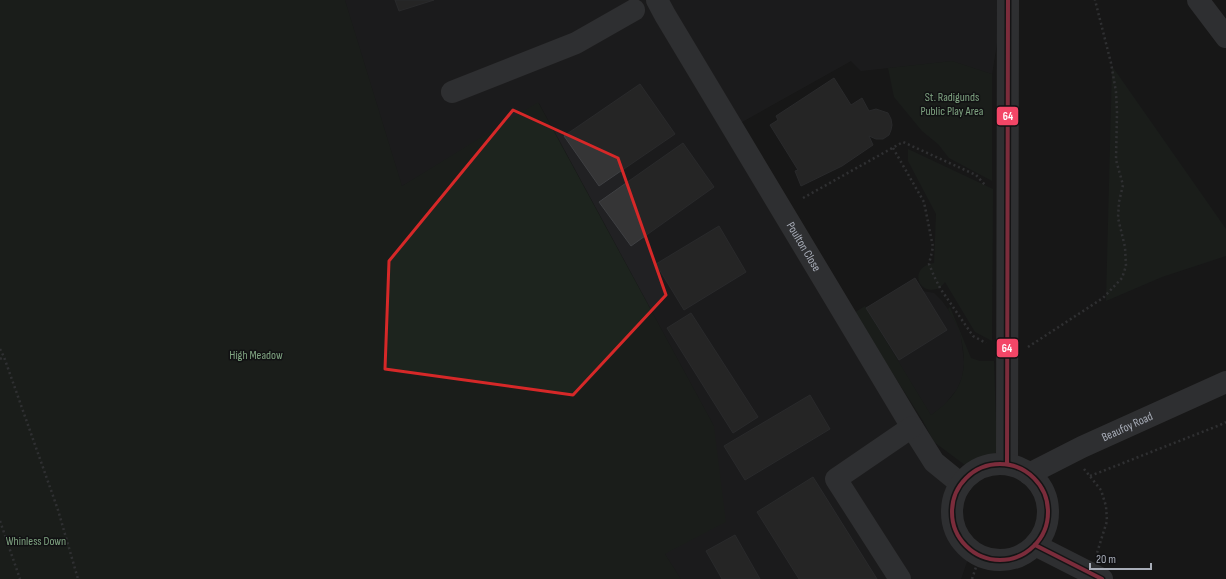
<svg xmlns="http://www.w3.org/2000/svg" width="1226" height="579" font-family="'Sofia Sans Condensed',sans-serif">
	<rect width="100%" height="100%" fill="#171717"/>
	<g fill="#212123">
		<polygon points="345,0 1004,0 992,74 952,61 861,71 851,61 726,131 954,497 952,511 953,524 958,535 971,550 961,579 681,579 665,554 714,426 539,103 402,186"/>
		<polygon points="915,278 922,291 934,293 942,301 949,311 960,331 962,346 964,363 962,377 957,389 944,405 931,415 866,308"/>
	</g>
	<g fill="#1d241e">
		<polygon points="0,0 345,0 402,186 538,102 714,426 726,522 665,554 681,579 0,579"/>
		<polygon points="952,61 992,74 992,181 949,158 938,144 922,131 894,97 888,68"/>
		<polygon points="1112,66 1226,229 1226,256 1162,277 1106,301"/>
		<path d="M908,149L993,189L992,341L975,332L945,282L940,288C916,297 909,266 934,263L936,214L908,161Z"/>
		<path d="M865,306L931,415C956,397 967,381 963,349C962,343 961,336 959,331C956,323 951,316 948,309L950,307L971,358L980,361H994L997,452L980,461L965,465L934,442L923,421L854,313Z"/>
	</g>
	<g fill="#353536" stroke="#3f4043">
		<polygon points="395,0 434,0 399,11"/>
		<polygon points="834,78 851,105 862,98 869,111 876,109 888,113 891,119 892,125 891,130 889,135 883,139 876,139 869,136 873,145 842,166 801,186 795,171 798,170 770,125 778,120 776,116"/>
		<polygon points="640,84 675,134 599,186 564,136"/>
		<polygon points="683,143 714,187 631,246 599,202"/>
		<polygon points="719,226 746,272 684,310 656,264"/>
		<polygon points="915,278 947,330 899,360 866,308"/>
		<polygon points="691,313 758,417 733,433 667,328"/>
		<polygon points="810,395 830,429 745,480 724,446"/>
		<polygon points="813,477 877,579 799,579 757,512"/>
		<polygon points="735,535 760,579 722,579 706,551"/>
	</g>
	<g fill="none" stroke-linecap="round" stroke-linejoin="round">
		<g stroke="#4d4e52" stroke-width="2.5" stroke-dasharray="2 3" stroke-linecap="butt">
			<polyline points="893,148 924,202 933,247 929,264 934,276 940,288 973,336 986,343"/>
			<polyline points="803,198 903,142 976,175 986,186"/>
			<polyline points="1028,347 1103,298 1122,278 1126,266 1125,247 1118,218 1119,202 1123,185 1116,160 1117,113 1116,92 1111,63 1095,0"/>
			<polyline points="0,349 4,357 58,510 78,579"/>
			<polyline points="0,359 4,357"/>
			<polyline points="1084,469 1101,490 1106,506 1107,521 1097,553"/>
			<polyline points="1090,476 1220,425 1226,422"/>
			<polyline points="0,521 20,579"/>
			<polyline points="972,579 980,555"/>
		</g>
		<g stroke="#4b4c50" stroke-width="22">
			<path id="s1" d="M657,0L665,15L912,427L934,462L961,484"/>
			<polyline points="1198,0 1226,37"/>
			<polyline points="452,92 576,43 634,10"/>
			<polyline points="1007,464 1008,0"/>
			<circle cx="1000" cy="512" r="48"/>
			<path id="s2" d="M1029,474L1082,447L1226,382"/>
			<polyline points="1035,545 1102,579"/>
			<polyline points="900,579 836,479 912,427"/>
		</g>
		<defs>
			<g id="bus-1">
				<polyline points="1007,464 1008,0"/>
				<circle cx="1000" cy="512" r="48"/>
				<polyline points="1035,545 1102,579"/>
			</g>
		</defs>
		<use href="#bus-1" stroke="#111113" stroke-width="7"/>
		<use href="#bus-1" stroke="#f34667" stroke-width="4"/>
	</g>
	<path d="M0 0H1226V579H0ZM513,110L618,158L666,295L573,395L385,369L389,261Z" fill="#171717" fill-opacity=".55" fill-rule="evenodd"/>
	<path fill="none" stroke="#d62828" stroke-width="3" stroke-linejoin="round" d="M513,110L618,158L666,295L573,395L385,369L389,261Z"/>
	<g text-anchor="middle" dominant-baseline="central" stroke-width="3" stroke-linejoin="round" paint-order="stroke">
		<g font-size="12" fill="#7fa381" stroke="#111113">
			<text x="952" y="97">St. Radigunds<tspan x="952" dy="14">Public Play Area</tspan></text>
			<text x="256" y="355">High Meadow</text>
			<text x="36" y="541">Whinless Down</text>
		</g>
		<g font-size="12" fill="#a8adb8" stroke="#111113">
			<text stroke="none"><textPath href="#s1" startOffset="287">Poulton Close</textPath></text>
			<text stroke="none"><textPath href="#s2" startOffset="109">Beaufoy Road</textPath></text>
		</g>
	</g>
	<g stroke="#111113" stroke-width="1.5">
		<rect x="996" y="106" width="23" height="20" rx="4" fill="#f34667"/>
		<rect x="996" y="338" width="23" height="20" rx="4" fill="#f34667"/>
	</g>
	<g font-size="11" text-anchor="middle" font-weight="bold" fill="#fff">
		<text x="1008" y="120">64</text>
		<text x="1007" y="352">64</text>
	</g>
	<path d="M1090 563v6h61v-6" fill="none" stroke="#a8adb8" stroke-width="2"/>
	<text x="1096" y="563" font-size="12" fill="#a8adb8" stroke="#111113" stroke-width="3" paint-order="stroke">20 m</text>
</svg>
